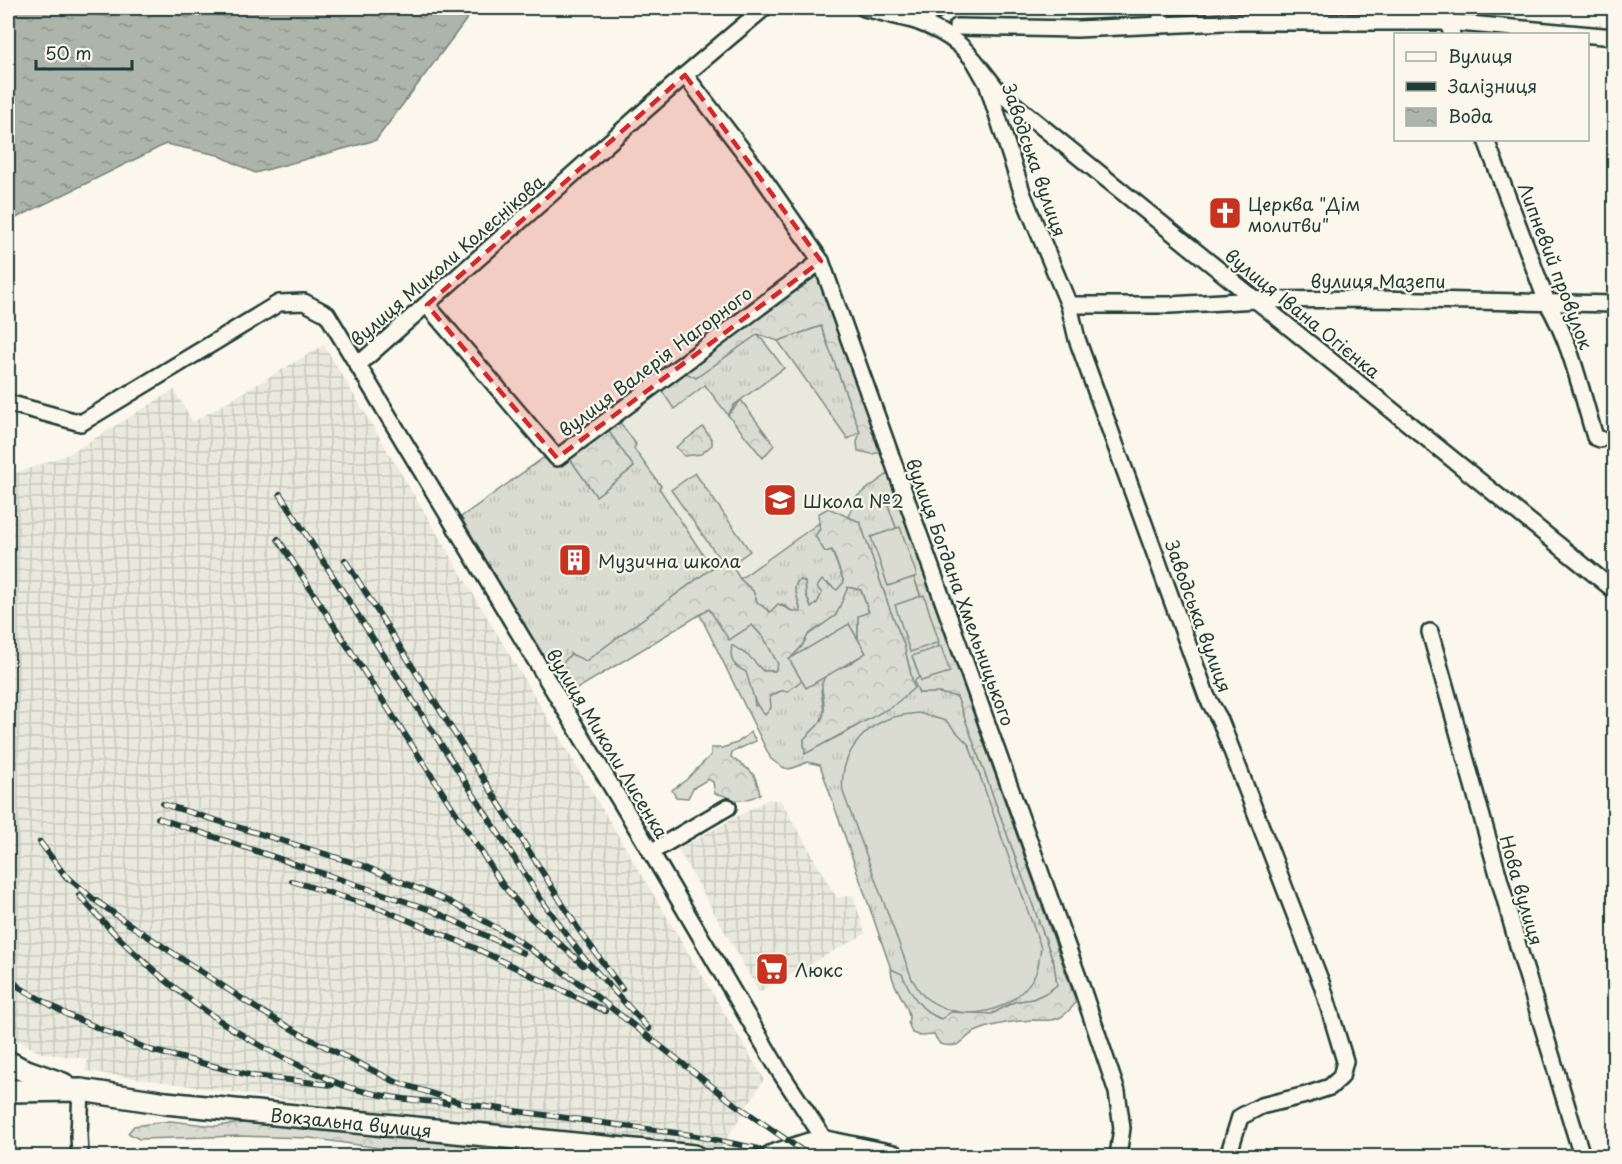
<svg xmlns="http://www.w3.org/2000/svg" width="1622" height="1164" font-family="'Playpen Sans',sans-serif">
	<defs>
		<pattern id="industrial-grid" width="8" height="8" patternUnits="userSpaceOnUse" patternTransform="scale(1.5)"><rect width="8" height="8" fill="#eae9de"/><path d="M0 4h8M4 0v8" fill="none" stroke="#c8c9bf"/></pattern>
		<pattern id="grass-tufts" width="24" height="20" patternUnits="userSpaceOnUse" patternTransform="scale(1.5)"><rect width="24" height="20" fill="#dbdcd1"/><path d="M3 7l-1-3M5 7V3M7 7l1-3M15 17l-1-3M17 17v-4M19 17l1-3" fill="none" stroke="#bcbeb4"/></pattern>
		<pattern id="forest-crowns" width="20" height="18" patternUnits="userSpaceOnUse" patternTransform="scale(1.5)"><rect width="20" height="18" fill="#dbdcd1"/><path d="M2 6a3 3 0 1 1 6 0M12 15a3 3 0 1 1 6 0" fill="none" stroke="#bcbeb4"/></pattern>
		<pattern id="water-ripples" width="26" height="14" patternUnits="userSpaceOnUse" patternTransform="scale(1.5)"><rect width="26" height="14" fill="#adb4aa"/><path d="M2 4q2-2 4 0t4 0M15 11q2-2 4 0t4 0" fill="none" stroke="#8c948b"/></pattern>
	</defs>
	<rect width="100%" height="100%" fill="#fbf7ec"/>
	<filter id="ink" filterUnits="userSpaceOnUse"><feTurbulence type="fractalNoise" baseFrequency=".0167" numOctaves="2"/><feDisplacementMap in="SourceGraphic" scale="12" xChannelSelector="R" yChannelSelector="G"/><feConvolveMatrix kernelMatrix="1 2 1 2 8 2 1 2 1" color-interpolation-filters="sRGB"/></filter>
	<g filter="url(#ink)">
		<polygon fill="#eae9de" points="818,275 963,670 906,690 715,575 608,428 796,288"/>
		<g fill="url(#industrial-grid)">
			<polygon points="324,345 764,1079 719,1151 421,1119 85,1071 88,1059 41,1053 8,1035 8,476 69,454 174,390 193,422"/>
			<polygon points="769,799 781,801 837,898 853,895 865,934 759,992 678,849"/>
		</g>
		<g fill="url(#grass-tufts)" stroke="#7d8c82" stroke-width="1.5">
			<polygon points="821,326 860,432 848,439 778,341"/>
			<polygon points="758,334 784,368 734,405 728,415 705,385 674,409 662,391 686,373 696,378"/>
			<polygon points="619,421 636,444 634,449 661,486 659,488 712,568 586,661 562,664 557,681 461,517 546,456 557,466 568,456 596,496 634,467 607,429"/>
			<polygon points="695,473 750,551 726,568 671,490"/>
			<path d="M888,474L896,496L887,502L943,659L919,693H939L957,696L1054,963L1057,985L1048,992L1033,999L1014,1002L992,1014L941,1019C929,1014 918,1006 911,995C903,982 906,976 891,969L820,765L807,762C789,771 787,772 771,759L700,615L709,609L752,625L764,638L778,664L775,671H763L741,650L735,666L746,671L753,690L755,706L780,691H788L791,658L802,646L808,635L836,615L847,587L861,590L869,613L858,616C859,631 856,643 861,656L846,666L832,667L821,690L824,712L820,723L804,739L805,753L849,731L914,688L904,645L889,607L860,522L848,517L856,497Z"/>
			<polygon points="819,523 820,529 831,549 844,582 837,591 828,583 817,603 811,608 806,594 805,582 801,580 797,582 795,588 801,612 792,611 782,604 770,612 757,602 753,591 740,579"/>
		</g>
		<g fill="url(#forest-crowns)" stroke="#7d8c82" stroke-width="1.5">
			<polygon points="806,270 822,277 886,451 872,454 858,451 857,442 860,432 821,326 778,341 758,334 696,378 686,373 682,362"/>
			<polygon points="741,400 774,445 763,458 728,415"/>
			<polygon points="703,427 712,440 712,445 701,454 684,456 676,447"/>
			<polygon points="607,429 634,467 596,496 568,456"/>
			<path d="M896,496L1075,999V1004C1071,1008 1066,1014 1061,1017C1051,1022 1043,1020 1033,1020C1016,1021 994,1024 977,1031C961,1037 965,1050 940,1044L934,1035L920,1036L912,1033L908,1022C914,1009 891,988 891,969L902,974C911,994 920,1011 941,1019L951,1012L992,1014L1014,1002L1033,999L1048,992L1057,985L1054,963L957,697L939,693H919L914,682L926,669L943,658L887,502Z"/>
			<path d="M828,508L860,522L889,607L904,645L914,688L893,706L805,754L804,739C812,731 823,723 824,712C826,690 814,688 832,667L846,666L861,656C856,642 859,630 858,616L869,612L861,590L848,587L836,615L808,635L802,646L791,658L802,680L788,691H780L770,696L771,708L765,715C752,703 752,688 746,672C733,665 729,661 732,645L751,658L763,671H775L778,664L764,638L752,625L729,640L709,609L577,689L566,687L557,681L562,664L571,654L586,661L719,563L729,561L740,579L753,591L757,602L770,612L778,604L792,611L801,612L795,588L797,582L801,580L805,582L806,594L811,608L817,603L822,593L817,587L822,580L837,590L844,582L832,550L825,552L815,536L820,529L818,514Z"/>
			<path d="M751,732L756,741L732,752L731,757C751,772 754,768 760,794C754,798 743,801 735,800C726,798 725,793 715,794L713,782L708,779L693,788L688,798L676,797L672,790L686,780L711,755V748H722L737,743Z"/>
			<polygon points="170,1121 215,1126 243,1123 622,1156 479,1156 400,1151 310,1138 240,1136 139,1139 128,1133 134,1126"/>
		</g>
		<g fill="#dbdcd1" stroke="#7d8c82" stroke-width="1.5">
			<polygon points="900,527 917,576 888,586 871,537"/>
			<polygon points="924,595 939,642 910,652 895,605"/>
			<polygon points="849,624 866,653 806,688 789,659"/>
			<polygon points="941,646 950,672 921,681 912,656"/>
			<path d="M918,713L946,721L969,745L1041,948C1039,957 1039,968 1035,975C1012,1014 963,1025 926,998C920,994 916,985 912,979L843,792C839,759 859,730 890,718C899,715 909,714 918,713Z"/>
		</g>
		<polygon fill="url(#water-ripples)" stroke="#74847b" stroke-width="1.5" points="8,8 475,8 376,140 255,173 218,155 166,144 8,222"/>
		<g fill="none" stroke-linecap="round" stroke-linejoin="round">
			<defs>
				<g id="street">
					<polyline points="864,8 916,21 939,8"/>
					<polyline points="1442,8 1452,34"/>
					<path d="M916,21C962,38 970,55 999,92L1614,590"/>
					<polyline points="1161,25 1161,8"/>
					<polyline points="957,27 1077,29 1225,22 1447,22 1614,37"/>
					<polyline points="974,60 987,83 1023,195 1069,305 1077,339 1207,697 1220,720 1322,985 1345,1061 1341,1077 1330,1087 1306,1095 1261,1106 1240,1117 1228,1156"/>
					<polyline points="685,75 756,168 821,261 1078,977 1117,1092 1122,1128 1118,1156"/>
					<path d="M1486,140L1547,302C1571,342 1581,392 1595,437L1600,439"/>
					<polyline points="427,305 557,458 821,261"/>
					<polyline points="1069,305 1170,305 1257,300 1374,299 1614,304"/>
					<polyline points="359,364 685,75 764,8"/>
					<polyline points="8,403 81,423 279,303 304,302 327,314 651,852 780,1072 826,1142"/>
					<polyline points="1430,632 1519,949 1582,1156"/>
					<polyline points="651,852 728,807"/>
					<polyline points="80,1156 79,1135 81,1090"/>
				</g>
				<g id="secondary">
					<polyline points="8,1062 21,1069 63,1084"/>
					<path id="s1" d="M8,1091L81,1090L166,1103L694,1156"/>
					<polyline points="772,1156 809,1144 826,1142 893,1156"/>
				</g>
			</defs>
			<use href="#street" stroke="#1f3d34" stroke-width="20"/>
			<use href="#secondary" stroke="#1f3d34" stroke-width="26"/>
			<use href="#street" stroke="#fbf7ec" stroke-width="15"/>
			<use href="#secondary" stroke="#fbf7ec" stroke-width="21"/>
			<defs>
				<g id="rail">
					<polyline points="280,494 540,898 582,956 649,1029"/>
					<polyline points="278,539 502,884 529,916 583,965"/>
					<polyline points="345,560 579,930 622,989"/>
					<polyline points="163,804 361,865 450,902 513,937 583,986 732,1102 810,1156"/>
					<polyline points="158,818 431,910 523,953"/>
					<polyline points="40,842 67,878"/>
					<polyline points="63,873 92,898 126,922 256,1008 302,1035 396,1082 465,1104 691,1135 755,1148 777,1156"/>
					<polyline points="292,881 381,909 475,948 605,1011"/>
					<path d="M79,895C143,969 221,1031 311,1071C323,1076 335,1083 348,1087C381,1097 414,1101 447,1103"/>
					<polyline points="8,976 19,987 68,1015 150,1050 253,1076 332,1085"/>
				</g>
			</defs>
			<use href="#rail" stroke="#1f3d34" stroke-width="6"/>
			<use href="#rail" stroke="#fbf7ec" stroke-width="4" stroke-dasharray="11" stroke-linecap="butt"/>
		</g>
	</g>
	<path fill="#d62828" fill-opacity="0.2" stroke="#d62828" stroke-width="4.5" stroke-dasharray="12 8" stroke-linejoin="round" d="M685,75L821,261L557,458L427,305Z"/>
	<defs>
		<symbol id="church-square" viewBox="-11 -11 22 22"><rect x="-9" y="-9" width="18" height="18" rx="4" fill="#c8321e" stroke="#fbf7ec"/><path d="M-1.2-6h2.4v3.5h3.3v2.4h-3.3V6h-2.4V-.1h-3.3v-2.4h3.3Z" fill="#fff"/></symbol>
		<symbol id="school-square" viewBox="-11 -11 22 22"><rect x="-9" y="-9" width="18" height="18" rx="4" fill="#c8321e" stroke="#fbf7ec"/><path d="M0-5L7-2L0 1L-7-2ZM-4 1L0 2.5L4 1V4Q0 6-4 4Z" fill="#fff"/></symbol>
		<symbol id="building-square" viewBox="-11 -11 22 22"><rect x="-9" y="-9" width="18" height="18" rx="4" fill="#c8321e" stroke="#fbf7ec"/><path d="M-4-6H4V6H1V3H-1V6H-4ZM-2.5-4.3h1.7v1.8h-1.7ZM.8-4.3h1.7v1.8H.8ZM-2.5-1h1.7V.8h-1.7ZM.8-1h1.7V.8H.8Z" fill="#fff"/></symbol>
		<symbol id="supermarket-square" viewBox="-11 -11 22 22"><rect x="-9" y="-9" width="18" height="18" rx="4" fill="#c8321e" stroke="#fbf7ec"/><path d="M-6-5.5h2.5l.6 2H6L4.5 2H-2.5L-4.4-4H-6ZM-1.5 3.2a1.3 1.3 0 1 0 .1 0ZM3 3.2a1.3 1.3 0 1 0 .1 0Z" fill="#fff"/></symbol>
	</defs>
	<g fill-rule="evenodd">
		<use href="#church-square" x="1206" y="194" width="38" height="38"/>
		<use href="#school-square" x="761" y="481" width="38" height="38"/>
		<use href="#building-square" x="556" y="541" width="38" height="38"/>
		<use href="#supermarket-square" x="753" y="950" width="38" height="38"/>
	</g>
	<g text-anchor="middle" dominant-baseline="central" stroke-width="4.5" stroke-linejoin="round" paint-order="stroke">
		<g font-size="18" fill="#1f3d34" stroke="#fbf7ec">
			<text transform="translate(1035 160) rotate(71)">Заводська вулиця</text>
			<text transform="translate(447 260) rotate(-41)">вулиця Миколи Колеснікова</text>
			<text transform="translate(1556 266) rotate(69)">Липневий провулок</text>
			<text x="1378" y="280">вулиця Мазепи</text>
			<text transform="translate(1303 313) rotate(39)">вулиця Івана Огієнка</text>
			<text transform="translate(655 361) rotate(-37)">вулиця Валерія Нагорного</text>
			<text transform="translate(961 592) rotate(70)">вулиця Богдана Хмельницького</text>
			<text transform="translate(1199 616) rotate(70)">Заводська вулиця</text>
			<text transform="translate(608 743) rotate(59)">вулиця Миколи Лисенка</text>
			<text transform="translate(1522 890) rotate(74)">Нова вулиця</text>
			<text stroke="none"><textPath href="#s1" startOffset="345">Вокзальна вулиця</textPath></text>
		</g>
		<g font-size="18" fill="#1f3d34" stroke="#fbf7ec" text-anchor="start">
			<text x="1248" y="203">Церква "Дім<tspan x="1248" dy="21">молитви"</tspan></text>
			<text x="803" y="500">Школа №2</text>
			<text x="598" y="560">Музична школа</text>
			<text x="795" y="969">Люкс</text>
		</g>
	</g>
	<rect width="1622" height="1164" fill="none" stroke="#fbf7ec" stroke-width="30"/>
	<rect x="15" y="15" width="1592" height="1134" fill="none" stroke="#1f3d34" stroke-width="2" filter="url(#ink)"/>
	<rect x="1394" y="33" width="195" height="108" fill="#fbf7ec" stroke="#a3ada2" stroke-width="1.5"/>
	<rect x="1406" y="52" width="30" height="9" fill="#fbf7ec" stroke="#a3ada2" stroke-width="1.5"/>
	<text x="1448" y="63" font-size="18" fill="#1f3d34">Вулиця</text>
	<rect x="1406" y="82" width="30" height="9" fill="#1f3d34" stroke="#a3ada2" stroke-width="1.5"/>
	<text x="1448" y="93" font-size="18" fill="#1f3d34">Залізниця</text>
	<rect x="1406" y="108" width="30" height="18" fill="url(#water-ripples)" stroke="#a3ada2" stroke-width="1.5"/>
	<text x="1448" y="123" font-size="18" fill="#1f3d34">Вода</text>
	<path d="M36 60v9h96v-9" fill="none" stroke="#1f3d34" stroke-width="3"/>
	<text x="45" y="60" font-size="18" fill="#1f3d34" stroke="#fbf7ec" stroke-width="4.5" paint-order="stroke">50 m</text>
</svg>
